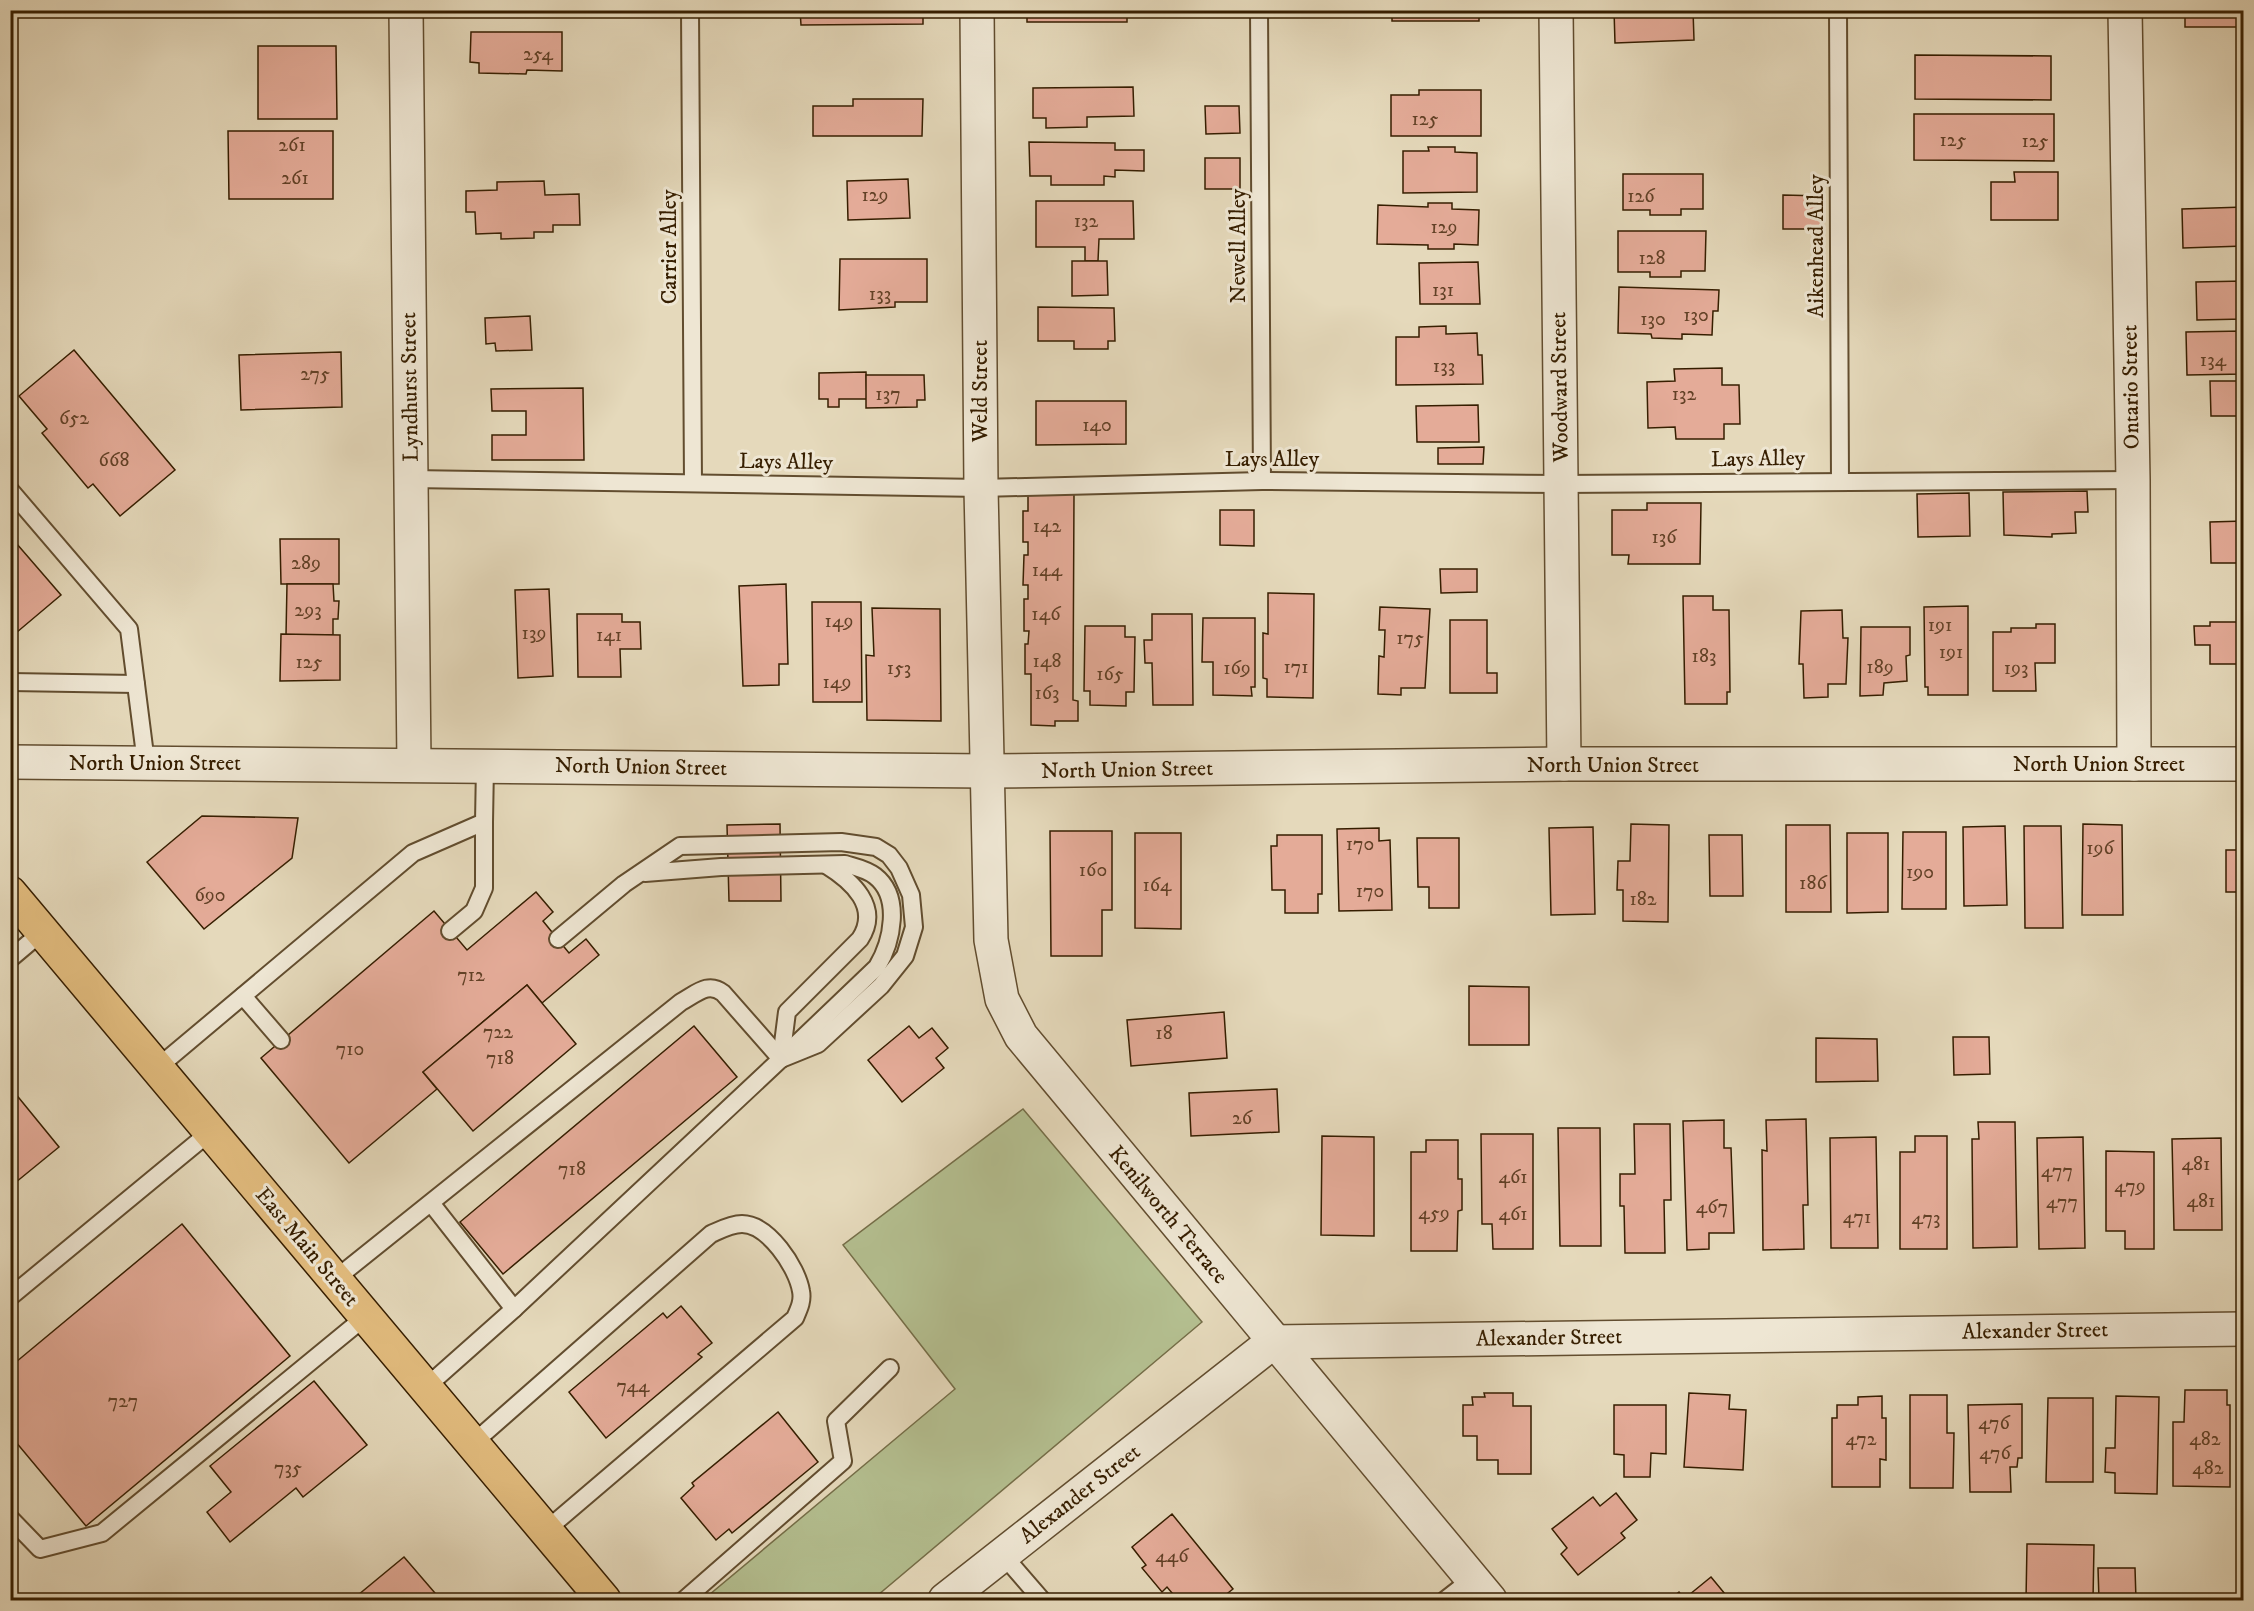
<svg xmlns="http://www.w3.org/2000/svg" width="2254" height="1611" font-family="'IM FELL DW Pica',serif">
	<rect width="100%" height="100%" fill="#e5d9bb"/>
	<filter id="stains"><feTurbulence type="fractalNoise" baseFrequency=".00333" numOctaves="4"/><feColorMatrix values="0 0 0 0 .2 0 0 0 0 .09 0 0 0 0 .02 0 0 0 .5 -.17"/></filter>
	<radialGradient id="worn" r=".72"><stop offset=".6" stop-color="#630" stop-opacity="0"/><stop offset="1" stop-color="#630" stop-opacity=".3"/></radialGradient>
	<polygon fill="#b4bf90" stroke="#756e48" stroke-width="1.5" points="1023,1109 1202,1322 872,1600 703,1600 955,1389 843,1245"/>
	<g fill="#e4ab98" stroke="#361e00" stroke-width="1.5">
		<rect x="264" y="10" width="76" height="5"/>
		<polygon points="471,10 539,10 539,14 526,13 526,17 471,16"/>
		<polygon points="800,10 923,10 923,24 801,25"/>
		<rect x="1027" y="10" width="100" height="12"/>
		<rect x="1392" y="10" width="87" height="11"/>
		<polygon points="1614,10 1693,10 1694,40 1615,43"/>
		<rect x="2185" y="10" width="59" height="17"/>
		<polygon points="471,32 562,32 562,71 527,70 526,74 479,73 479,63 470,62"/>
		<polygon points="258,46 336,46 337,119 258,119"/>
		<polygon points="1915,55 2051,56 2051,100 1915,99"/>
		<polygon points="1133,87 1134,116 1087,117 1087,127 1046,128 1046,118 1033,118 1033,88"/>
		<polygon points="1419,90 1481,90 1481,136 1391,136 1391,95 1419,95"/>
		<polygon points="853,99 923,99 922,136 813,136 813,106 853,106"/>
		<polygon points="1205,106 1239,106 1240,133 1206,134"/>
		<polygon points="1914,114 2054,114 2054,161 1914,160"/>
		<polygon points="228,131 333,131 333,199 229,199"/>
		<polygon points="1029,142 1115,143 1115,150 1144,150 1144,171 1115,170 1115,177 1104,176 1104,185 1051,185 1051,176 1030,176"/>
		<polygon points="1428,147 1455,147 1455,152 1477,153 1477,192 1403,193 1403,151 1429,151"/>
		<rect x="1205" y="158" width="35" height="31"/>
		<polygon points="2014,172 2058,172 2058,220 1991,220 1991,182 2015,182"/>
		<polygon points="1623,174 1703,174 1703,209 1681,209 1681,215 1650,215 1650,210 1623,210"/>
		<polygon points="908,179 910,218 848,220 847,181"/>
		<polygon points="544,181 545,195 579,194 580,225 553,225 553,232 534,232 534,238 501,239 501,233 476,234 475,212 466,212 466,191 497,190 497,182"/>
		<polygon points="1783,195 1822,196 1822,229 1783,229"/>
		<polygon points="1036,201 1133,201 1134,239 1099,239 1098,261 1085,261 1085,247 1036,247"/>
		<polygon points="1428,203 1452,203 1452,209 1479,210 1478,245 1454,244 1454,249 1428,249 1428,245 1377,244 1378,205 1428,207"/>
		<polygon points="2244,207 2244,246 2183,248 2182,209"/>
		<polygon points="1618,231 1706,231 1705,271 1681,271 1681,277 1650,277 1650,272 1618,272"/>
		<polygon points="840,259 927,259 927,302 895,302 895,307 839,310"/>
		<polygon points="1072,261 1107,261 1108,295 1072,296"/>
		<polygon points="1478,262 1480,304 1420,304 1419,263"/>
		<polygon points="2244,281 2244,319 2197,320 2196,282"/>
		<polygon points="1619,287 1719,290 1718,311 1713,311 1712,335 1682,334 1682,339 1652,338 1651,334 1618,333"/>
		<polygon points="1038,307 1114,308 1115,341 1108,341 1108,349 1074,349 1074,341 1038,341"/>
		<polygon points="530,316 532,350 496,351 495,343 486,344 485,318"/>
		<polygon points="1446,326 1446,334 1477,333 1478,355 1482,355 1483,384 1396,385 1396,337 1419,337 1419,327"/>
		<polygon points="2244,331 2244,374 2187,375 2186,332"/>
		<polygon points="74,350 175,470 120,516 93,484 88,488 42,433 47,429 19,396"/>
		<polygon points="341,352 342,407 241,410 239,355"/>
		<polygon points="1722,368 1722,385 1739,385 1740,424 1724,424 1724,439 1676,439 1675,427 1648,428 1647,382 1675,381 1674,369"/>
		<polygon points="866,372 867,399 839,399 839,407 828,407 828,399 819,399 819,373"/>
		<polygon points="866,375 924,375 925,400 917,400 917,407 866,408"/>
		<polygon points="2210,381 2244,381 2244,416 2211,416"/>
		<polygon points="583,388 584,460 492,460 492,435 526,435 526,411 492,411 491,389"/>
		<polygon points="1036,401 1126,401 1126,444 1036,445"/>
		<polygon points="1478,405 1479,442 1417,442 1416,406"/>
		<polygon points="1484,447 1483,464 1438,464 1438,448"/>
		<polygon points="2087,491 2088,512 2075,512 2076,533 2052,534 2052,537 2004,535 2003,492"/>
		<polygon points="1969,493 1970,536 1918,537 1917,494"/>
		<polygon points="1028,494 1074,494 1073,700 1078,701 1078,721 1055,721 1055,726 1031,725 1031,674 1025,674 1025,644 1028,644 1029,631 1024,631 1024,599 1028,599 1028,585 1023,585 1024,555 1028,555 1028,542 1023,542 1023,511 1028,511"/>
		<polygon points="1647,503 1701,503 1700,564 1628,564 1629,555 1612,555 1612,510 1647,510"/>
		<polygon points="1220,510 1254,510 1254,546 1220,545"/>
		<polygon points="2244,521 2244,563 2211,563 2210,522"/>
		<polygon points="10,536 61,595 10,638"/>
		<polygon points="280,539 339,539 339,584 281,584"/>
		<polygon points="1440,569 1477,569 1477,592 1441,593"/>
		<polygon points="287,584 333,584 334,601 339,601 338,619 333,619 333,635 286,635"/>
		<polygon points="786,584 788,664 779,664 779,685 743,686 739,586"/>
		<polygon points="549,589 553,676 518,678 515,590"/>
		<polygon points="1268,593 1314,594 1313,698 1267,697 1267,679 1263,678 1263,633 1268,634"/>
		<polygon points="1683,596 1713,596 1713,610 1729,610 1730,692 1727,692 1727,704 1685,704"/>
		<polygon points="812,602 861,602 862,702 813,702"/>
		<polygon points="1968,606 1968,695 1928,695 1928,687 1925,687 1924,607"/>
		<polygon points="1380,607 1430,609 1425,688 1401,688 1401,695 1378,694 1379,656 1384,657 1385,630 1379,630"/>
		<polygon points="872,608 940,609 941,721 867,720 866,655 874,656"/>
		<polygon points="1842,610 1843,638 1848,638 1846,684 1828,684 1828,697 1804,698 1803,664 1799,664 1801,611"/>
		<polygon points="577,614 622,614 622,622 640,622 641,649 620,649 621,677 578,677"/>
		<polygon points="1152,614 1192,614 1193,705 1153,705 1152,663 1145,663 1144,640 1152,640"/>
		<polygon points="1203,618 1255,618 1255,687 1251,687 1252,696 1213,695 1213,662 1202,662"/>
		<polygon points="1450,620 1487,620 1487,673 1497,673 1497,693 1450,693"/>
		<polygon points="2210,622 2244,622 2244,664 2210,664 2210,645 2195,645 2194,626 2210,626"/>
		<polygon points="2036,624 2055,624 2055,663 2035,663 2036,691 1993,691 1993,632 2011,632 2011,628 2036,628"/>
		<polygon points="1085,626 1125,626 1125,637 1135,637 1134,692 1126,692 1126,706 1090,705 1090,691 1084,691"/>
		<polygon points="1861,627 1910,627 1910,655 1906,656 1907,681 1884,683 1883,695 1860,696"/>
		<polygon points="281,634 340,635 340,680 280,681"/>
		<polygon points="202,816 298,818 292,858 204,929 147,862"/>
		<polygon points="780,824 781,901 729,901 727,825"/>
		<polygon points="1631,824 1669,825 1668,922 1623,921 1623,890 1617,890 1618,861 1630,861"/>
		<polygon points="2083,824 2122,825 2123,915 2082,915"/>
		<polygon points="1786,825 1830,825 1831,912 1786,912"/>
		<polygon points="2005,826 2007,905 1964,906 1963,827"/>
		<polygon points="2024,826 2061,826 2063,928 2025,928"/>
		<polygon points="1593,827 1595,914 1551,915 1549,828"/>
		<polygon points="1379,828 1379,841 1390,840 1392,910 1339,911 1337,829"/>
		<polygon points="1050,831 1112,831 1112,910 1102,910 1102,956 1051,956"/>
		<polygon points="1903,832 1946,832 1946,909 1902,909"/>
		<polygon points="1135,833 1181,833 1181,929 1135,928"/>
		<polygon points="1847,833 1888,833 1888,912 1847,913"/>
		<polygon points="1277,835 1322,835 1322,894 1318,894 1318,913 1285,913 1285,890 1272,890 1271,846 1277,846"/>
		<polygon points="1709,835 1742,835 1743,896 1710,896"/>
		<polygon points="1417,838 1459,838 1459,908 1429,908 1429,887 1418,887"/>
		<rect x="2226" y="850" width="18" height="42"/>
		<polygon points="536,892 553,912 543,921 569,953 586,939 599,955 542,1003 527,985 423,1072 437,1089 349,1163 261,1058 434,911 467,950"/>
		<polygon points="527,985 576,1044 473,1131 423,1072"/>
		<polygon points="1469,986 1529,987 1529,1045 1469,1045"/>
		<polygon points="1224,1012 1227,1058 1131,1066 1127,1020"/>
		<polygon points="694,1026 737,1077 503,1274 460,1222"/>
		<polygon points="909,1026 919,1038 932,1028 948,1048 936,1058 944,1068 902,1102 868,1060"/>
		<polygon points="1953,1037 1989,1037 1990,1074 1954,1075"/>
		<polygon points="1816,1038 1877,1039 1878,1081 1816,1082"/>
		<polygon points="10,1087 59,1147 10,1187"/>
		<polygon points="1277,1089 1279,1132 1191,1136 1189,1093"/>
		<polygon points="2240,1101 2244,1101 2244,1230 2242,1230"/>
		<polygon points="1806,1119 1808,1205 1803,1205 1804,1249 1763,1250 1762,1150 1767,1151 1766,1120"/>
		<polygon points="1724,1120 1724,1148 1731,1148 1734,1233 1709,1233 1709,1249 1687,1250 1683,1121"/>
		<polygon points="1978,1122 2015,1122 2017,1247 1973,1248 1972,1139 1979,1139"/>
		<polygon points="1634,1124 1670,1124 1671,1200 1664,1200 1665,1253 1625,1253 1624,1206 1620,1206 1620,1174 1635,1174"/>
		<polygon points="1558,1128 1600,1128 1601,1246 1560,1246"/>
		<polygon points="1481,1134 1533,1134 1533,1249 1493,1249 1492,1224 1482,1224"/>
		<polygon points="1322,1136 1374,1137 1374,1236 1321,1235"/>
		<polygon points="1915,1136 1947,1136 1947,1249 1900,1249 1900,1152 1915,1152"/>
		<polygon points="1876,1137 1878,1248 1831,1248 1830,1138"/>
		<polygon points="2083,1137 2085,1248 2039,1249 2037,1138"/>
		<polygon points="2221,1138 2222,1230 2174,1230 2172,1139"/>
		<polygon points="1426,1140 1458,1140 1458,1179 1462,1179 1462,1210 1458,1211 1457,1251 1411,1251 1411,1152 1426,1152"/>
		<polygon points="2106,1151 2154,1152 2154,1249 2125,1249 2125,1231 2106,1231"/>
		<polygon points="182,1224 290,1356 86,1526 10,1435 10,1367"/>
		<polygon points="681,1306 712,1343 698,1354 702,1357 606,1438 569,1392 663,1313 667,1318"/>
		<polygon points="314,1381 367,1445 303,1497 296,1488 230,1542 207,1512 231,1492 210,1466"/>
		<polygon points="2185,1390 2227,1390 2227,1405 2230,1405 2230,1487 2173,1486 2173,1422 2184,1422"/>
		<polygon points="1484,1393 1513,1393 1513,1406 1531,1406 1531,1474 1498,1474 1498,1460 1477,1460 1477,1436 1463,1436 1463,1405 1473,1405 1472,1397 1485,1397"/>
		<polygon points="1689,1393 1730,1395 1729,1409 1746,1410 1743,1470 1684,1467"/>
		<polygon points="1910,1395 1947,1395 1947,1433 1954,1433 1953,1488 1910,1488"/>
		<polygon points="1882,1396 1882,1418 1886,1418 1886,1460 1880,1459 1880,1487 1832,1487 1832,1418 1837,1418 1837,1405 1858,1405 1858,1397"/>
		<polygon points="2116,1396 2159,1397 2157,1494 2115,1493 2115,1473 2105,1472 2106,1448 2115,1448"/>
		<polygon points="2048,1398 2093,1398 2093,1482 2046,1482"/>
		<polygon points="2022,1404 2022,1458 2018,1458 2017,1467 2010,1467 2011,1492 1970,1492 1968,1405"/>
		<polygon points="1614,1405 1666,1405 1666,1454 1651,1453 1650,1477 1624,1477 1624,1455 1614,1454"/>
		<polygon points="778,1412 818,1462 732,1533 729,1529 716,1540 681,1498 694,1486 692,1483"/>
		<polygon points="1616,1493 1637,1520 1621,1533 1625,1538 1578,1575 1561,1554 1567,1548 1552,1529 1593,1497 1600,1506"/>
		<polygon points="1172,1514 1233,1589 1219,1600 1178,1600 1167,1587 1162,1592 1142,1568 1146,1565 1132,1547"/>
		<polygon points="2027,1544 2094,1545 2093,1600 2026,1600"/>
		<polygon points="404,1557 441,1600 352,1600"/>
		<polygon points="2098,1568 2135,1568 2136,1600 2099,1600"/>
		<polygon points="1711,1577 1730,1600 1669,1600 1679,1592 1684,1599"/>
	</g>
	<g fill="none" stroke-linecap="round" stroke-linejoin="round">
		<defs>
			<g id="service">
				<polyline points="690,10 693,483"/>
				<polyline points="1259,10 1262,481"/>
				<polyline points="1838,10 1840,481"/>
				<polyline points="411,479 981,488 1262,481 1561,484 2133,480"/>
				<polyline points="10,490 129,629 146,763"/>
				<polyline points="10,682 136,684"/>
				<path d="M645,873L721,867L845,864C855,867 866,869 875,876C902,897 892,942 877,967L786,1054"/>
				<polyline points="450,931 474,911 484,888 484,822"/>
				<polyline points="558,939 624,884 680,846 841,842 876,847 889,855 899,868 911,895 914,927 905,956 881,986 818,1044 781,1059"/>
				<polyline points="10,959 42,932"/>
				<polyline points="243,996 281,1040"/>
				<path d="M781,1059L787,1012L860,939C881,907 852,881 826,865"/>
				<polyline points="157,1068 413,853 484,822 485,765"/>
				<polyline points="431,1203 514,1309"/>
				<path d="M334,1280L681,1002C696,994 708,981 723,993L781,1059L514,1309L425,1388"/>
				<polyline points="10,1297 210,1132"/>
				<path d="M472,1444L711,1234C720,1230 731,1224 742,1224C768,1224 797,1267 801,1291C803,1301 799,1309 795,1318L545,1531"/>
				<polyline points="10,1518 40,1549 102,1533 365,1317"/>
				<polyline points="1003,1555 1042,1600"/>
				<polyline points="684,1600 843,1461 836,1421 890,1368"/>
				<polyline points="1445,1600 1472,1579"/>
			</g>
			<g id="minor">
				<polyline points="977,10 981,488 991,940 1002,999 1021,1036 1490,1600"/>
				<polyline points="1556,10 1564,764"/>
				<polyline points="2125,10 2133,480 2134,764"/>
				<polyline points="945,1600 1273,1342 2244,1329"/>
			</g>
			<g id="tertiary">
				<polyline points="406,10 414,764"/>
				<polyline points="10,762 988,771 1564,764 2244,764"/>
			</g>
			<polyline id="primary" points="10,893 604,1600"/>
		</defs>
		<use href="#service" stroke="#624d2f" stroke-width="20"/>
		<use href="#minor" stroke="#624d2f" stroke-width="36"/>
		<use href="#tertiary" stroke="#624d2f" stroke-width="36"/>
		<use href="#primary" stroke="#361e00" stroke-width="36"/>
		<use href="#service" stroke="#eee6d3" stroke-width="16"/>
		<use href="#minor" stroke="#eee6d3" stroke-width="33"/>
		<use href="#tertiary" stroke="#eee6d3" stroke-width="33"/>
		<use href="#primary" stroke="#e2bc7e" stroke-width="33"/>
	</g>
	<g text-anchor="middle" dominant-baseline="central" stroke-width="6" stroke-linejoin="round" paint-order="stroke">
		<g font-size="20" fill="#624126">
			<text x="538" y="54">254</text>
			<text x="1425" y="119">125</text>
			<text x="1953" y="140">125</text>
			<text x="2035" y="141">125</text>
			<text x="292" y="145">261</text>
			<text x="295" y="178">261</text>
			<text x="875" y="195">129</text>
			<text x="1641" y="196">126</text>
			<text x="1086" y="221">132</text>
			<text x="1444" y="227">129</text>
			<text x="1652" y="258">128</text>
			<text x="1443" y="290">131</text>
			<text x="880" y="294">133</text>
			<text x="1696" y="315">130</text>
			<text x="1653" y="319">130</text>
			<text x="2213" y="360">134</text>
			<text x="1444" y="366">133</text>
			<text x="315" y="374">275</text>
			<text x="888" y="394">137</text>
			<text x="1684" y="394">132</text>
			<text x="74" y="418">652</text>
			<text x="1097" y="425">140</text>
			<text x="114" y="460">668</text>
			<text x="1047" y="526">142</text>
			<text x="1664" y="537">136</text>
			<text x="306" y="563">289</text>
			<text x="1047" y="570">144</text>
			<text x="308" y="610">293</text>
			<text x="1046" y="614">146</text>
			<text x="839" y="621">149</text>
			<text x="1940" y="625">191</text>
			<text x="534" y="633">139</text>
			<text x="609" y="635">141</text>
			<text x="1410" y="638">175</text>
			<text x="1951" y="652">191</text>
			<text x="1704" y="656">183</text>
			<text x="1047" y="661">148</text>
			<text x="309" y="662">125</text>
			<text x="1296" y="667">171</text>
			<text x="1880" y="667">189</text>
			<text x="899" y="668">153</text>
			<text x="1237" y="668">169</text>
			<text x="2016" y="668">193</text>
			<text x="1110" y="674">165</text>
			<text x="837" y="682">149</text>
			<text x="1047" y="693">163</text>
			<text x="1360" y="844">170</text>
			<text x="2100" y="848">196</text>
			<text x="1093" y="870">160</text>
			<text x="1920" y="872">190</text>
			<text x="1813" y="883">186</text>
			<text x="1157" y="885">164</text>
			<text x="1370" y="891">170</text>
			<text x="210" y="895">690</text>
			<text x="1643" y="899">182</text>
			<text x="471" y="975">712</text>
			<text x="498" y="1032">722</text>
			<text x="1164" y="1033">18</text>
			<text x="350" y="1049">710</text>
			<text x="500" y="1058">718</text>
			<text x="1242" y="1118">26</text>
			<text x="2196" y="1164">481</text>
			<text x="572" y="1169">718</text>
			<text x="2057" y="1171">477</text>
			<text x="1513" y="1177">461</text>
			<text x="2130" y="1186">479</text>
			<text x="2201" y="1201">481</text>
			<text x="2062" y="1202">477</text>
			<text x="1712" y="1207">467</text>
			<text x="1434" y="1213">459</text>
			<text x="1513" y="1214">461</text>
			<text x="1857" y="1217">471</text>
			<text x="1926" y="1218">473</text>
			<text x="633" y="1386">744</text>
			<text x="123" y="1401">727</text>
			<text x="1994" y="1423">476</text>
			<text x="1861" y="1439">472</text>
			<text x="2205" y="1439">482</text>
			<text x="1995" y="1453">476</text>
			<text x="288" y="1468">735</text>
			<text x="2208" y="1468">482</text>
			<text x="1172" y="1556">446</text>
		</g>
		<g font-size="22" fill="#361e00" stroke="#eee6d3">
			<text transform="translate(1238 246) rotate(-90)">Newell Alley</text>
			<text transform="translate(1816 246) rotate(-90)">Aikenhead Alley</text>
			<text transform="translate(669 247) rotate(-90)">Carrier Alley</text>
			<text transform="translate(410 387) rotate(-91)">Lyndhurst Street</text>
			<text transform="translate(1560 387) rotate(-91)">Woodward Street</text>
			<text transform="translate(2131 387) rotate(-91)">Ontario Street</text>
			<text transform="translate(980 391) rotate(-90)">Weld Street</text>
			<text x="1272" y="459">Lays Alley</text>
			<text transform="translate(1758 459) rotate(-1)">Lays Alley</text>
			<text transform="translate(786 462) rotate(1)">Lays Alley</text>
			<text x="155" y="763">North Union Street</text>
			<text x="2099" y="764">North Union Street</text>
			<text x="1613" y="765">North Union Street</text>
			<text transform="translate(641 767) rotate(1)">North Union Street</text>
			<text transform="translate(1127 770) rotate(-1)">North Union Street</text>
			<text transform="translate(1168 1215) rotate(50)">Kenilworth Terrace</text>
			<text transform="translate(307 1247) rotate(50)">East Main Street</text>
			<text transform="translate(2035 1331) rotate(-1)">Alexander Street</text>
			<text transform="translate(1549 1338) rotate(-1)">Alexander Street</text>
			<text transform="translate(1080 1494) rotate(-38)">Alexander Street</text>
		</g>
	</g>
	<rect width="2254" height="1611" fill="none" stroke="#e5d9bb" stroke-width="36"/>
	<rect x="12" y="12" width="2230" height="1587" fill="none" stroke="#361e00" stroke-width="3"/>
	<rect x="18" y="18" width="2218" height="1575" fill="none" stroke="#361e00" stroke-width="1.5"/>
	<rect width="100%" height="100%" filter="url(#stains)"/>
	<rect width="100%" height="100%" fill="url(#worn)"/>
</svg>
